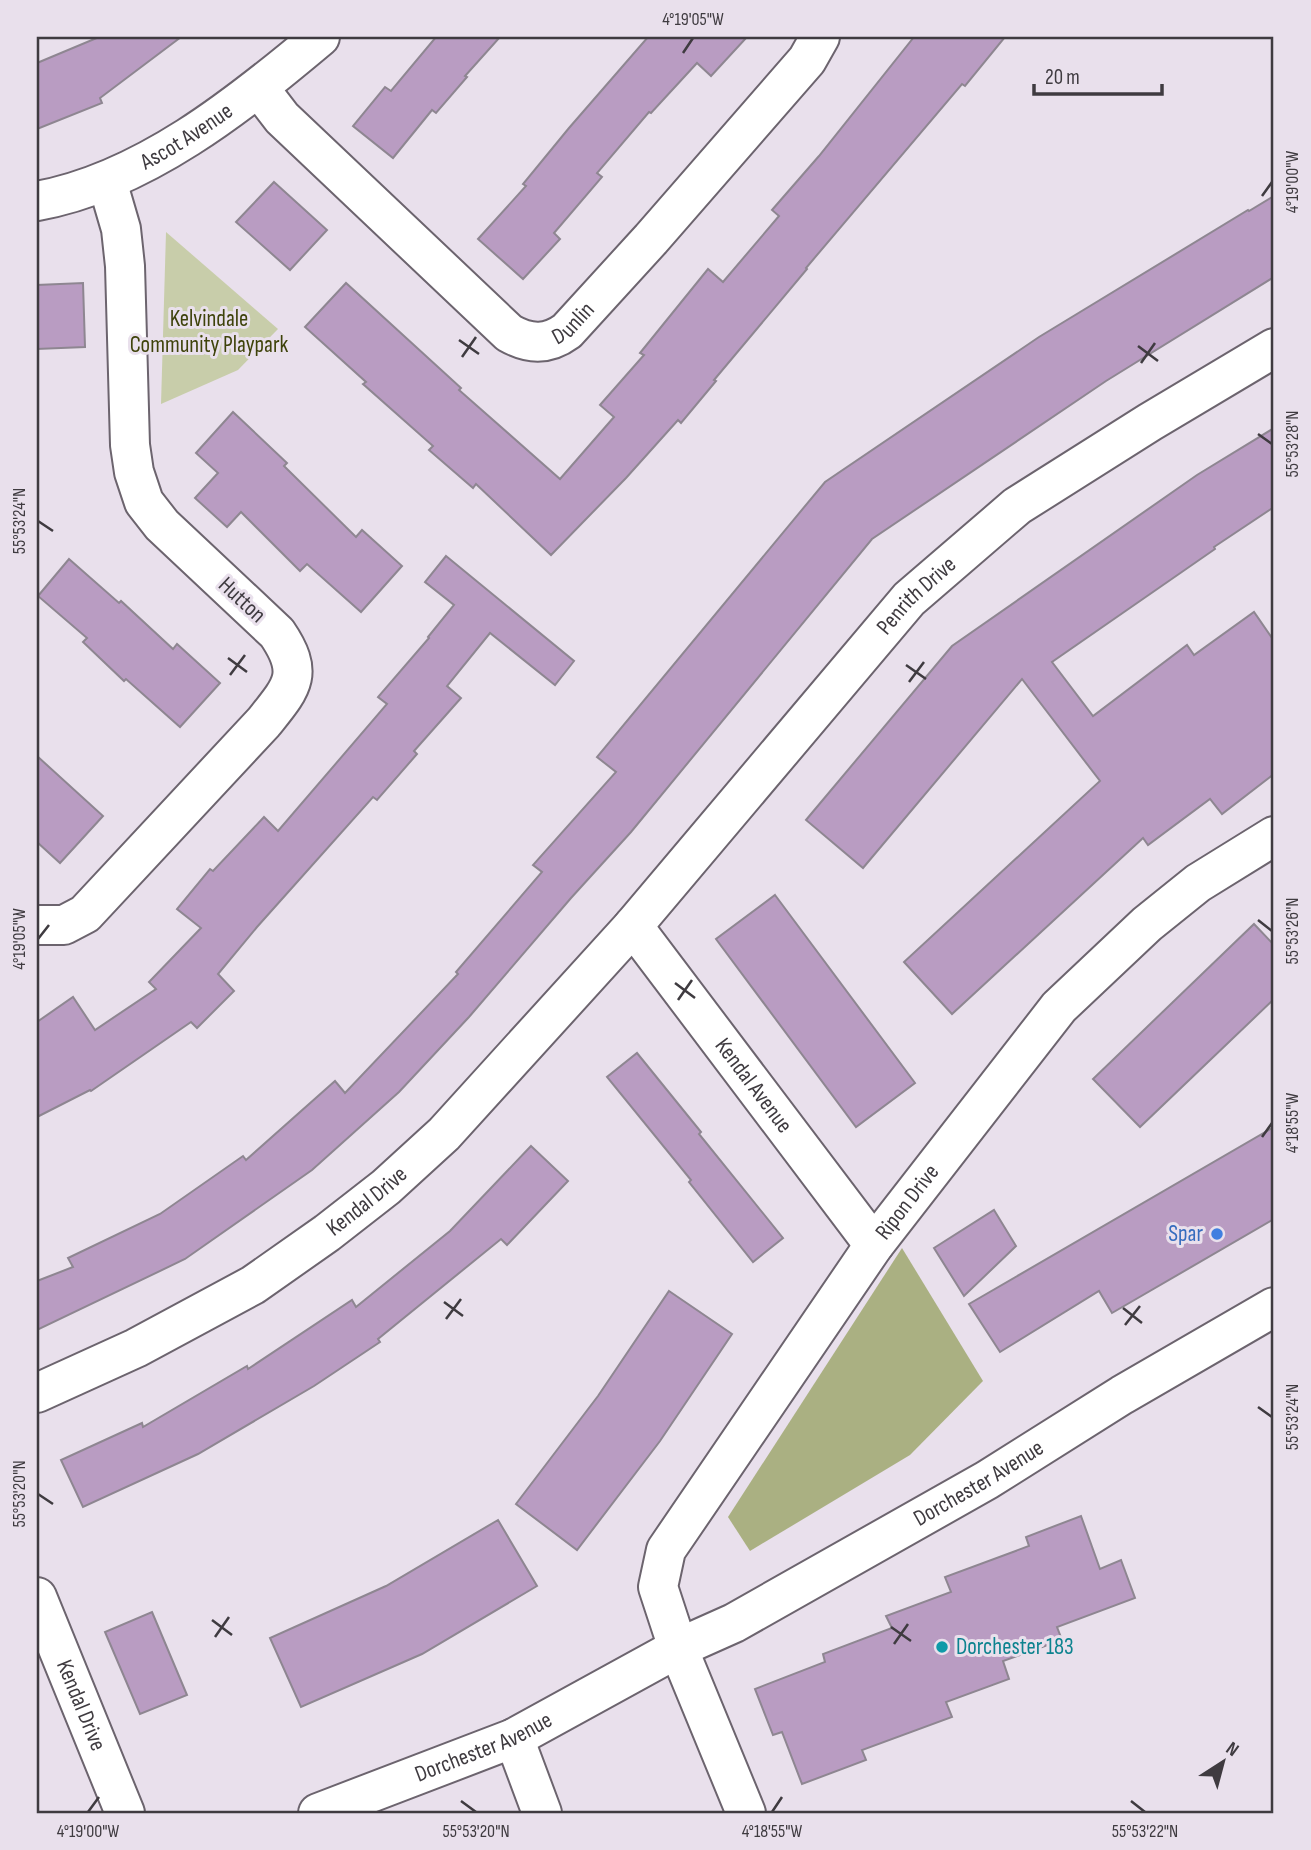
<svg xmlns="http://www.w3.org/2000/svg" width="1311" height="1850" font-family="'Sofia Sans Condensed',sans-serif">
	<rect width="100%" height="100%" fill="#e9e0ec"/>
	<polygon fill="#c8cdaa" points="166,232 278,329 238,370 161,404"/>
	<polygon fill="#aab082" points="902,1248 983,1381 910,1455 750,1551 728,1517"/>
	<g fill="#b99cc2" stroke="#8e8691" stroke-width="2">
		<polygon points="99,37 181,37 100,98 102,103 37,129 37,63"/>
		<polygon points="436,37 500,37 465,76 467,77 436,113 432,110 393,158 353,126 385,87 391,91"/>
		<polygon points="648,37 747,37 711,76 697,63 651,113 649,112 597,173 602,177 554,233 560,239 523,279 478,239 526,186 523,184 569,128"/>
		<polygon points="914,37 1005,37 965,86 962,84 806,268 807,269 714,380 716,381 681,423 678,420 626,478 551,555 476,484 473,488 429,450 433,446 363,384 366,382 305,327 346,283 461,388 459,390 560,479 614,417 600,405 644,355 640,353 708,269 723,282 779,216 772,210 819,156"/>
		<polygon points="274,182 327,230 290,270 236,222"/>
		<polygon points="1274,196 1274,277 1106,381 872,539 631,832 571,898 469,1017 399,1092 312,1170 185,1259 37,1330 37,1281 73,1267 68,1258 160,1214 243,1156 246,1160 335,1081 345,1093 458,974 456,972 542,872 533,865 616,772 597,757 825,482 1039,337 1248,210 1249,211"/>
		<polygon points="83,283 85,347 37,349 37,285"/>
		<polygon points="233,412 287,463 284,466 356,537 362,530 402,566 361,612 307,564 300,571 241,512 227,527 195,498 218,473 196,453"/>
		<polygon points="1274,428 1274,507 1214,547 1215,549 1052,662 1093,716 1187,645 1194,655 1254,612 1274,641 1274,774 1222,814 1210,799 1148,845 1143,838 952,1014 904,962 1100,781 1022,679 863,868 806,820 952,646 1197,475"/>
		<polygon points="446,556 574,661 555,685 490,633 447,686 461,698 414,751 417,754 377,800 373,797 257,927 218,974 234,991 197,1028 191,1022 91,1091 90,1090 37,1117 37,1022 73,997 95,1030 156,989 149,982 201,928 177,909 210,869 213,871 264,817 278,831 387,704 378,697 429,638 428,637 454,605 425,582"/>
		<polygon points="69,559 119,603 121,601 173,649 177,644 220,683 180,727 126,679 124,681 83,642 87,638 38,596"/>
		<polygon points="37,756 103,816 60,863 37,842"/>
		<polygon points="775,895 915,1083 856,1127 716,939"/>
		<polygon points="1254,924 1274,945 1274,999 1140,1127 1093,1079"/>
		<polygon points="637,1053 701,1132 699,1134 783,1238 753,1262 689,1182 691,1180 607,1077"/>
		<polygon points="1274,1127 1274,1219 1112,1313 1099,1291 1000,1352 969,1304"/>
		<polygon points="531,1146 568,1181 507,1245 501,1239 378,1339 380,1342 314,1386 198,1454 83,1507 61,1460 142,1423 143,1427 247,1366 248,1369 352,1300 356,1307 450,1231"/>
		<polygon points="994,1210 1016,1246 964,1296 934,1248"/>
		<polygon points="669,1291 732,1334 660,1441 577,1550 516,1504 598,1396"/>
		<polygon points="1081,1516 1100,1569 1121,1560 1135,1598 1057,1627 1062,1640 1003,1661 1009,1679 946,1702 952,1717 862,1750 866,1760 802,1784 782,1732 773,1735 755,1689 825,1662 823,1654 892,1628 886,1616 951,1592 945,1577 1029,1546 1026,1537"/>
		<polygon points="498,1520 537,1586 422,1654 301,1707 270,1638 386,1586"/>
		<polygon points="152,1612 187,1695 140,1714 105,1632"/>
	</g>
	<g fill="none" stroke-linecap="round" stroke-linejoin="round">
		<defs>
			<g id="minor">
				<path id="s1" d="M259,88L282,118L509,333C530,345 548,345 567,331L651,239L807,60L820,37"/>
				<path id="s2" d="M37,201C143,182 239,105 320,37"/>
				<path d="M37,925H64L85,914L264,722C292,687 305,674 277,633L162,525L144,502L134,472L130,445L125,266L121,229L107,181"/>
				<path id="s3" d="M633,926L874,1245"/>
				<path id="s4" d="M37,1393L136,1348L253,1285L327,1233L386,1187L444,1134L633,926L909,599L1017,506L1150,422L1274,348"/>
				<path id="s5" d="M37,1597L125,1813"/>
				<polyline points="514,1738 542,1813"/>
				<path id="s6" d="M318,1813L514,1738L678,1648L734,1623L987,1480L1122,1395L1274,1307"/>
				<path id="s7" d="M746,1813L678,1648L658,1587L666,1550L874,1245L1059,1007L1147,924L1198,883L1274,836"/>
			</g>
		</defs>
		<use href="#minor" stroke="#6c646e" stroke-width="42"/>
		<use href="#minor" stroke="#fff" stroke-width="38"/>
	</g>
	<path fill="none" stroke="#3f3b40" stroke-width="2.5" d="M683,53L693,38M1262,196L1272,182M459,340L479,354M1138,346L1158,361M462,357L476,337M1141,363L1155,343M1258,434L1272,444M38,521L53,531M228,658L247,672M906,665L926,679M230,675L245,655M909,682L924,662M1258,920L1272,931M38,939L49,925M675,983L695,998M678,1000L692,980M1262,1137L1272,1123M444,1302L463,1316M1123,1308L1142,1323M446,1319L461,1299M1125,1325L1140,1306M1258,1407L1272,1417M38,1494L53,1504M212,1620L232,1635M891,1627L911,1641M215,1637L229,1617M894,1644L908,1624M461,1801L476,1812M1131,1801L1145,1812M88,1812L99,1797M772,1812L782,1797"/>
	<circle fill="#3f7fe0" stroke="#e9e0ec" stroke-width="2.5" cx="1217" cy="1234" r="7"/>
	<circle fill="#0f9aa8" stroke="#e9e0ec" stroke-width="2.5" cx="942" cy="1647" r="7"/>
	<g text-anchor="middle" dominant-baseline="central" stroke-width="6" stroke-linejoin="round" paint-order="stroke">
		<g font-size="23" fill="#3f3b40" stroke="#e9e0ec">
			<text stroke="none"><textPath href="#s2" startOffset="164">Ascot Avenue</textPath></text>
			<text stroke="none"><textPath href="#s1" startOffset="422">Dunlin</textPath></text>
			<text stroke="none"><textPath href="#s4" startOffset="1202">Penrith Drive</textPath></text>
			<text transform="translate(242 600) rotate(43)">Hutton</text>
			<text stroke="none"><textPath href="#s3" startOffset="200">Kendal Avenue</textPath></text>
			<text stroke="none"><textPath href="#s4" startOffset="383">Kendal Drive</textPath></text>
			<text stroke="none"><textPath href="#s7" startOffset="704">Ripon Drive</textPath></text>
			<text stroke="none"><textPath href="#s6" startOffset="740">Dorchester Avenue</textPath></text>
			<text stroke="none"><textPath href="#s5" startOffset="117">Kendal Drive</textPath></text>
			<text stroke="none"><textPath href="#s6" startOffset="178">Dorchester Avenue</textPath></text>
		</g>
		<g font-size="23" fill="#3e420a" stroke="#e9e0ec">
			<text x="209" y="319">Kelvindale<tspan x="209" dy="26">Community Playpark</tspan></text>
		</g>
		<g font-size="23" fill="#366cbe" stroke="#e9e0ec" text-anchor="end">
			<text x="1203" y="1234">Spar</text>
		</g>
		<g font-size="23" fill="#0d838f" stroke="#e9e0ec" text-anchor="start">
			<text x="956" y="1647">Dorchester 183</text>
		</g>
	</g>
	<rect width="1311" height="1850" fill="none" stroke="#e9e0ec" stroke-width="77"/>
	<g transform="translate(1223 1762) rotate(36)" stroke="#e9e0ec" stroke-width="5" paint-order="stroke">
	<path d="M0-5L12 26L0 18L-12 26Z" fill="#3f3b40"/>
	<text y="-10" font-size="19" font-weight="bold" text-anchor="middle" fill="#3f3b40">N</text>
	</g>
	<path d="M1034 84v10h128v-10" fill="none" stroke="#3f3b40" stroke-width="3.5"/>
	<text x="1045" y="84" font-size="21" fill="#3f3b40" stroke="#e9e0ec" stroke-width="5" paint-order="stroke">20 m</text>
	<rect x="38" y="38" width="1234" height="1774" fill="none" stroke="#3f3b40" stroke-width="2.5"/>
	<g font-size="18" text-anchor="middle" fill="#3f3b40">
		<text x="693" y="25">4°19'05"W</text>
		<text transform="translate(1292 182) rotate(-90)" y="6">4°19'00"W</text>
		<text transform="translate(1292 444) rotate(-90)" y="6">55°53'28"N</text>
		<text transform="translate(19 521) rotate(-90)" y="6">55°53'24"N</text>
		<text transform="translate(1292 931) rotate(-90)" y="6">55°53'26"N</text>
		<text transform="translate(19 939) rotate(-90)" y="6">4°19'05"W</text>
		<text transform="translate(1292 1123) rotate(-90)" y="6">4°18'55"W</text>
		<text transform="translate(1292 1417) rotate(-90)" y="6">55°53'24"N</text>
		<text transform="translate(19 1494) rotate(-90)" y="6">55°53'20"N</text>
		<text x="88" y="1837">4°19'00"W</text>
		<text x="476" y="1837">55°53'20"N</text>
		<text x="772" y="1837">4°18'55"W</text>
		<text x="1145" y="1837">55°53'22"N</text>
	</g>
</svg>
